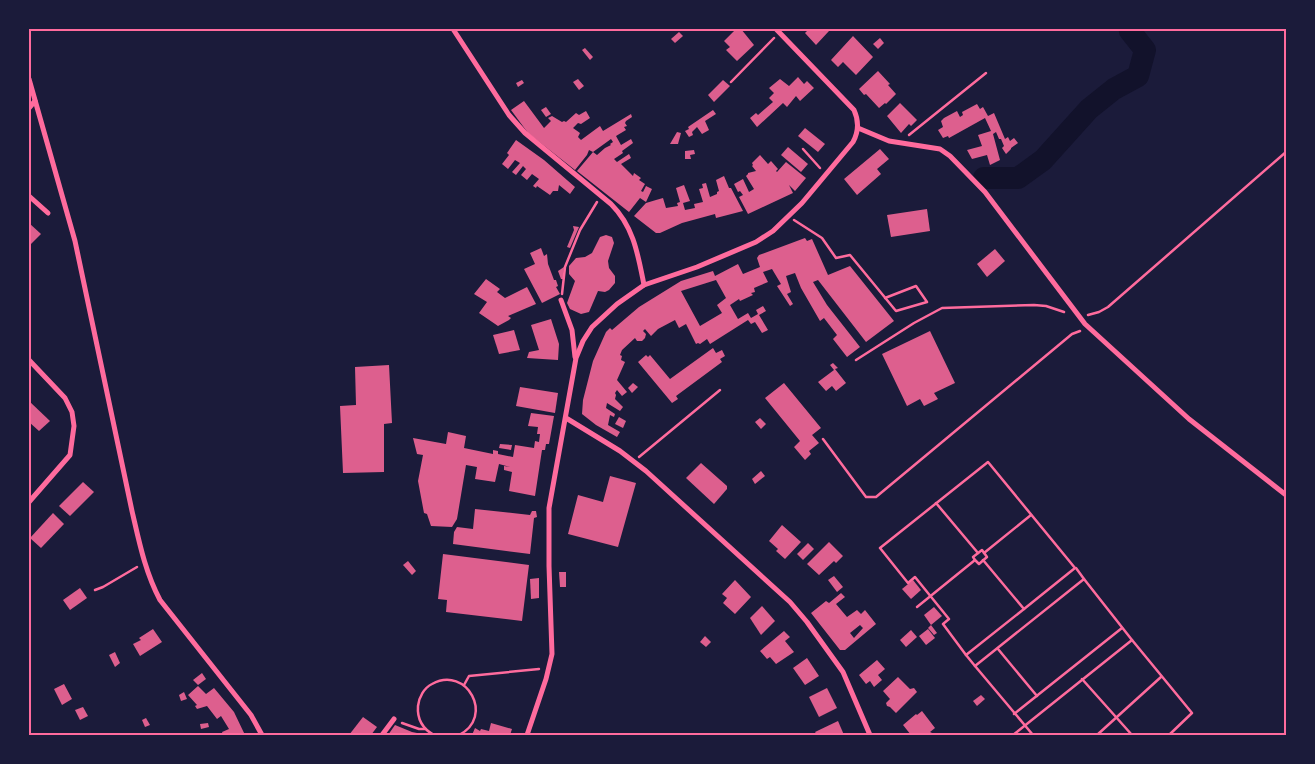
<svg xmlns="http://www.w3.org/2000/svg" width="1315" height="764" font-family="'Roboto Condensed',sans-serif">
	<rect width="100%" height="100%" fill="#1b1b3a"/>
	<g fill="none" stroke-linecap="round" stroke-linejoin="round">
		<polyline stroke="#12122b" stroke-width="22" points="984,178 1018,178 1043,160 1089,109 1114,89 1138,76 1145,50 1130,31 1131,29"/>
	</g>
	<g fill="#dd5f8e" fill-rule="evenodd">
		<polygon points="736,29 741,29 754,45 737,61 726,50 730,47 724,41"/>
		<polygon points="809,29 830,29 828,30 829,31 816,45 805,33"/>
		<polygon points="679,32 683,36 675,43 671,39"/>
		<polygon points="853,36 873,57 856,75 843,62 838,67 831,60"/>
		<polygon points="880,38 884,43 878,49 873,44"/>
		<polygon points="585,48 593,57 590,60 582,50"/>
		<polygon points="878,71 890,84 888,85 896,94 886,104 885,103 879,108 866,94 864,95 859,89"/>
		<polygon points="798,77 804,84 807,81 814,88 800,101 796,96 787,107 783,103 757,127 750,118 756,113 758,115 773,102 769,98 774,93 769,88 780,79 789,86"/>
		<polygon points="578,79 584,86 579,90 573,82"/>
		<polygon points="522,80 524,83 518,87 516,83"/>
		<polygon points="723,80 730,86 714,102 708,95"/>
		<polygon points="524,101 544,128 551,121 548,118 552,116 562,122 564,121 566,122 576,113 579,115 586,111 590,118 581,124 578,123 573,128 580,133 578,137 581,140 600,126 603,131 631,114 632,117 626,121 625,123 627,126 624,127 626,130 616,136 621,145 631,139 633,143 622,151 623,153 614,159 617,162 629,154 631,158 621,164 633,176 634,173 641,178 639,180 645,184 641,191 643,192 646,186 652,189 646,202 640,198 629,212 577,171 593,152 597,155 605,148 611,145 610,144 613,142 611,139 593,152 589,150 587,155 575,170 528,133 511,110"/>
		<polygon points="900,103 917,120 911,126 909,124 901,133 887,116"/>
		<polygon points="977,104 980,109 983,107 988,116 994,113 1005,139 1008,137 1010,141 1014,138 1018,143 1011,148 1011,149 1006,154 1002,148 1004,146 1001,139 999,139 996,132 993,134 1000,160 990,165 987,155 972,159 967,150 982,146 978,135 991,131 985,118 949,138 948,136 943,138 938,130 943,127 941,121 944,118 957,111 960,117 963,115 962,112"/>
		<polygon points="546,107 551,114 546,117 541,110"/>
		<polygon points="713,110 716,114 705,121 709,130 702,134 697,127 692,132 693,135 689,137 685,131 689,129 688,127"/>
		<polygon points="805,128 825,144 818,152 798,136"/>
		<polygon points="677,132 681,133 678,144 670,144"/>
		<polygon points="516,140 544,160 575,187 570,194 559,185 558,191 553,191 550,195 537,186 536,188 533,186 539,179 532,174 527,180 521,175 526,169 523,166 516,175 512,172 520,163 515,160 508,169 502,164 509,155 507,153"/>
		<polygon points="788,147 808,164 801,172 781,155"/>
		<polygon points="880,149 889,159 877,169 881,174 857,195 844,179"/>
		<polygon points="694,150 695,154 690,155 691,159 685,159 685,151"/>
		<polygon points="760,155 768,164 771,161 778,169 776,171 777,172 786,162 806,178 795,191 789,185 793,193 748,214 739,197 743,195 740,191 738,192 734,184 743,179 749,192 754,189 746,176 748,174 748,173 756,171 752,166 753,165 752,163"/>
		<polygon points="724,176 729,188 731,188 743,211 716,218 715,214 682,223 660,233 656,233 634,216 646,203 656,200 663,198 666,208 678,206 677,203 680,202 676,188 684,185 690,201 683,203 685,210 695,208 694,204 703,202 699,189 703,188 702,184 706,183 710,197 717,194 717,192 719,191 716,180"/>
		<polygon points="927,209 930,231 891,237 887,215"/>
		<polygon points="29,223 41,234 30,245 29,244"/>
		<polygon points="573,226 579,227 570,248 567,247 574,230"/>
		<polygon points="606,235 612,237 614,243 608,261 609,268 615,276 615,283 609,290 605,292 598,291 589,312 581,314 570,309 567,303 575,281 569,274 569,266 576,258 585,257 592,253 600,237"/>
		<path d="M805,238L807,241L812,239L828,275L850,266L894,321L866,342L818,280L813,282L827,305L860,347L847,357L833,339L837,335L824,318L820,321L801,288L795,273L786,276L791,292L787,294L793,304L790,306L777,286L781,284L772,269L763,272L768,282L754,288L755,292L751,293L753,295L740,301L739,299L730,305L738,319L748,313L751,318L758,314L756,310L763,306L766,311L759,315L768,330L762,333L755,322L751,324L748,320L710,344L707,339L700,344L698,343L696,344L686,324L679,328L675,320L658,329L651,336L645,329L643,331L646,334L645,338L642,341H637L635,338L622,350L620,355L622,356L621,360L625,362L617,380L627,392L622,396L617,390L615,393L616,395L615,399L623,407L620,411L607,403L606,408L615,414L614,417L610,415L608,425L620,432L617,437L596,425L582,414L583,400L593,361L606,332L610,328L612,330L639,307L681,281L713,271L715,276L738,264L743,274L760,267L757,258L759,255ZM716,280L726,298L717,305L722,313L700,326L681,291Z"/>
		<polygon points="541,248 544,256 547,254 548,264 554,280 556,280 558,286 556,287 560,294 542,303 524,269 535,264 530,253"/>
		<polygon points="995,249 1005,261 987,277 977,264"/>
		<polygon points="564,267 563,279 561,279 558,271"/>
		<polygon points="486,279 500,289 497,292 505,298 527,287 536,304 508,316 511,318 509,320 498,326 479,313 487,302 474,294"/>
		<polygon points="551,319 559,344 558,360 527,358 529,352 539,350 531,325"/>
		<polygon points="514,330 520,350 499,354 493,335"/>
		<polygon points="930,331 955,383 934,393 938,399 924,406 920,399 907,406 882,354"/>
		<polygon points="713,348 716,353 722,350 725,356 720,359 722,362 676,396 678,399 672,403 638,362 646,355 648,357 650,355 670,379"/>
		<polygon points="833,363 838,368 835,369 846,383 836,391 832,386 826,391 818,382 834,370 830,365"/>
		<polygon points="389,365 392,423 384,424 384,472 343,473 340,406 356,405 355,367"/>
		<polygon points="633,383 638,387 632,393 628,388"/>
		<polygon points="784,383 821,428 812,435 819,443 809,451 811,454 805,460 794,447 800,441 765,398"/>
		<polygon points="520,387 558,393 555,413 516,406"/>
		<polygon points="29,401 50,421 39,431 29,422"/>
		<polygon points="531,413 554,416 549,444 546,444 545,450 542,450 535,496 509,491 512,472 504,470 504,466 510,467 499,464 495,482 475,479 477,467 466,465 457,519 452,527 431,526 427,514 424,513 418,481 423,455 417,454 413,438 446,444 448,432 466,436 464,448 493,454 493,450 498,451 498,454 513,457 515,445 534,448 535,441 539,442 540,434 537,434 538,427 528,426"/>
		<polygon points="619,417 626,421 623,428 615,424"/>
		<polygon points="760,418 766,424 761,429 755,422"/>
		<polygon points="500,444 512,445 511,450 499,448"/>
		<polygon points="701,463 727,486 727,489 714,504 686,478"/>
		<polygon points="761,471 765,476 755,484 752,479"/>
		<polygon points="610,476 636,483 618,547 568,534 578,495 603,502"/>
		<polygon points="83,482 94,492 70,516 59,506"/>
		<polygon points="475,509 530,515 532,511 536,511 537,517 534,518 530,554 453,544 454,532 457,527 473,529"/>
		<polygon points="53,513 64,524 41,548 30,538"/>
		<polygon points="782,525 801,542 785,559 776,551 778,549 769,541"/>
		<polygon points="829,542 843,556 836,563 834,561 819,575 807,564"/>
		<polygon points="808,543 814,549 803,560 797,554"/>
		<polygon points="443,554 529,565 522,621 446,612 447,600 438,599"/>
		<polygon points="408,561 416,571 412,575 403,565"/>
		<polygon points="559,572 566,572 566,587 560,587"/>
		<polygon points="834,576 843,587 837,592 828,580"/>
		<polygon points="539,578 539,598 531,599 530,579"/>
		<polygon points="735,580 751,597 735,614 723,603 727,598 722,594"/>
		<polygon points="913,580 921,590 911,599 902,589"/>
		<polygon points="80,588 87,598 70,610 63,600"/>
		<path d="M841,593L845,597L836,604L847,617L857,610L861,614L865,610L876,624L845,650H840L811,613L826,601L829,603ZM860,625L863,628L854,638L850,633Z"/>
		<polygon points="762,606 775,621 761,635 750,618"/>
		<polygon points="934,607 942,616 931,625 924,615"/>
		<polygon points="931,625 937,633 934,635 928,628"/>
		<polygon points="153,629 162,642 140,656 133,644 141,640 139,638"/>
		<polygon points="928,629 935,638 926,645 919,636"/>
		<polygon points="911,630 917,637 906,647 900,640"/>
		<polygon points="784,631 790,637 785,641 794,652 776,664 770,657 767,659 760,651"/>
		<polygon points="705,636 711,642 706,647 700,642"/>
		<polygon points="115,652 120,663 115,667 109,655"/>
		<polygon points="807,658 819,676 805,685 793,668"/>
		<polygon points="877,660 885,669 878,675 882,680 874,687 870,681 866,684 859,675"/>
		<polygon points="202,673 206,679 198,685 193,680"/>
		<polygon points="898,677 910,689 914,688 917,692 896,713 890,707 887,706 886,703 890,699 883,691"/>
		<polygon points="64,684 72,699 62,705 54,689"/>
		<polygon points="198,686 206,694 214,688 234,712 245,735 223,735 222,732 229,729 221,716 217,719 207,706 197,709 195,706 197,705 188,695"/>
		<polygon points="827,688 837,708 819,717 809,697"/>
		<polygon points="184,692 187,699 181,701 179,695"/>
		<polygon points="981,695 985,699 977,706 973,701"/>
		<polygon points="83,707 88,716 80,720 75,710"/>
		<polygon points="922,711 935,728 930,732 932,733 929,735 911,735 903,725 916,714 917,715"/>
		<polygon points="363,717 377,727 371,735 349,735"/>
		<polygon points="146,718 150,725 145,727 142,720"/>
		<polygon points="838,721 844,735 817,735 815,732"/>
		<polygon points="208,723 209,727 201,729 200,724"/>
		<polygon points="491,723 512,729 510,735 472,735 475,728 480,731 481,729 489,731"/>
		<polygon points="395,725 412,732 417,733 416,735 388,735"/>
	</g>
	<g fill="none" stroke-linecap="round" stroke-linejoin="round">
		<g stroke="#ff6b9d" stroke-width="2.5">
			<polyline points="731,82 774,38"/>
			<polyline points="909,135 986,73"/>
			<polyline points="803,149 820,168"/>
			<polyline points="794,220 822,238 836,258 850,255 896,311 927,302 916,286 885,298"/>
			<polyline points="562,294 565,267 580,230 597,202"/>
			<polyline points="1088,315 1099,312 1108,307 1286,152"/>
			<polyline points="856,360 914,323 942,308 1034,305 1046,306 1064,312"/>
			<polyline points="823,439 866,497 876,497 1072,334 1080,331"/>
			<polyline points="639,457 720,390"/>
			<polyline points="936,503 978,553"/>
			<polyline points="984,553 1031,515"/>
			<polyline points="1076,568 1084,579"/>
			<polyline points="95,590 103,587 137,567"/>
			<polyline points="917,607 975,560 979,564 987,557 982,550 973,557 975,560"/>
			<polyline points="998,649 1037,696"/>
			<polyline points="966,655 943,624 949,619 915,577 908,583 880,548 988,462 1075,568 1024,609"/>
			<polyline points="975,666 966,655 1024,609 983,560"/>
			<polyline points="1082,679 1132,735"/>
			<polyline points="464,685 469,676 539,669"/>
			<polyline points="1014,714 1122,628"/>
			<polyline points="402,723 419,729 425,729"/>
			<path d="M434,735C423,729 417,719 418,706C419,697 424,688 432,684C467,665 495,717 459,735"/>
			<polyline points="1013,735 1132,640 1192,713 1169,735"/>
			<polyline points="1033,735 975,666 1084,579 1132,640"/>
			<polyline points="1097,735 1161,677"/>
		</g>
		<g stroke="#ff6b9d" stroke-width="5">
			<path d="M453,29L509,115L525,133L611,204C634,227 638,255 644,285"/>
			<path d="M29,79L75,241L132,511C139,541 145,572 160,600L251,715L262,735"/>
			<polyline points="29,108 35,101"/>
			<polyline points="858,128 889,141 940,149 950,156 985,192 1085,324 1189,419 1286,495"/>
			<polyline points="29,196 48,213"/>
			<polyline points="561,300 572,330 575,357"/>
			<polyline points="29,360 65,398 72,412 74,426 70,455 29,502"/>
			<polyline points="566,418 620,451 646,471 790,602 807,622 843,672 870,735"/>
			<polyline points="382,735 394,719"/>
			<path d="M527,735L546,679L552,654L549,566V508L576,358L583,341L592,327L617,304L644,285L697,267L756,242L773,231L802,203L853,142C859,131 859,121 854,110L776,29"/>
		</g>
	</g>
	<rect width="1315" height="764" fill="none" stroke="#1b1b3a" stroke-width="60"/>
	<rect x="30" y="30" width="1255" height="704" fill="none" stroke="#ff6b9d" stroke-width="2"/>
</svg>
